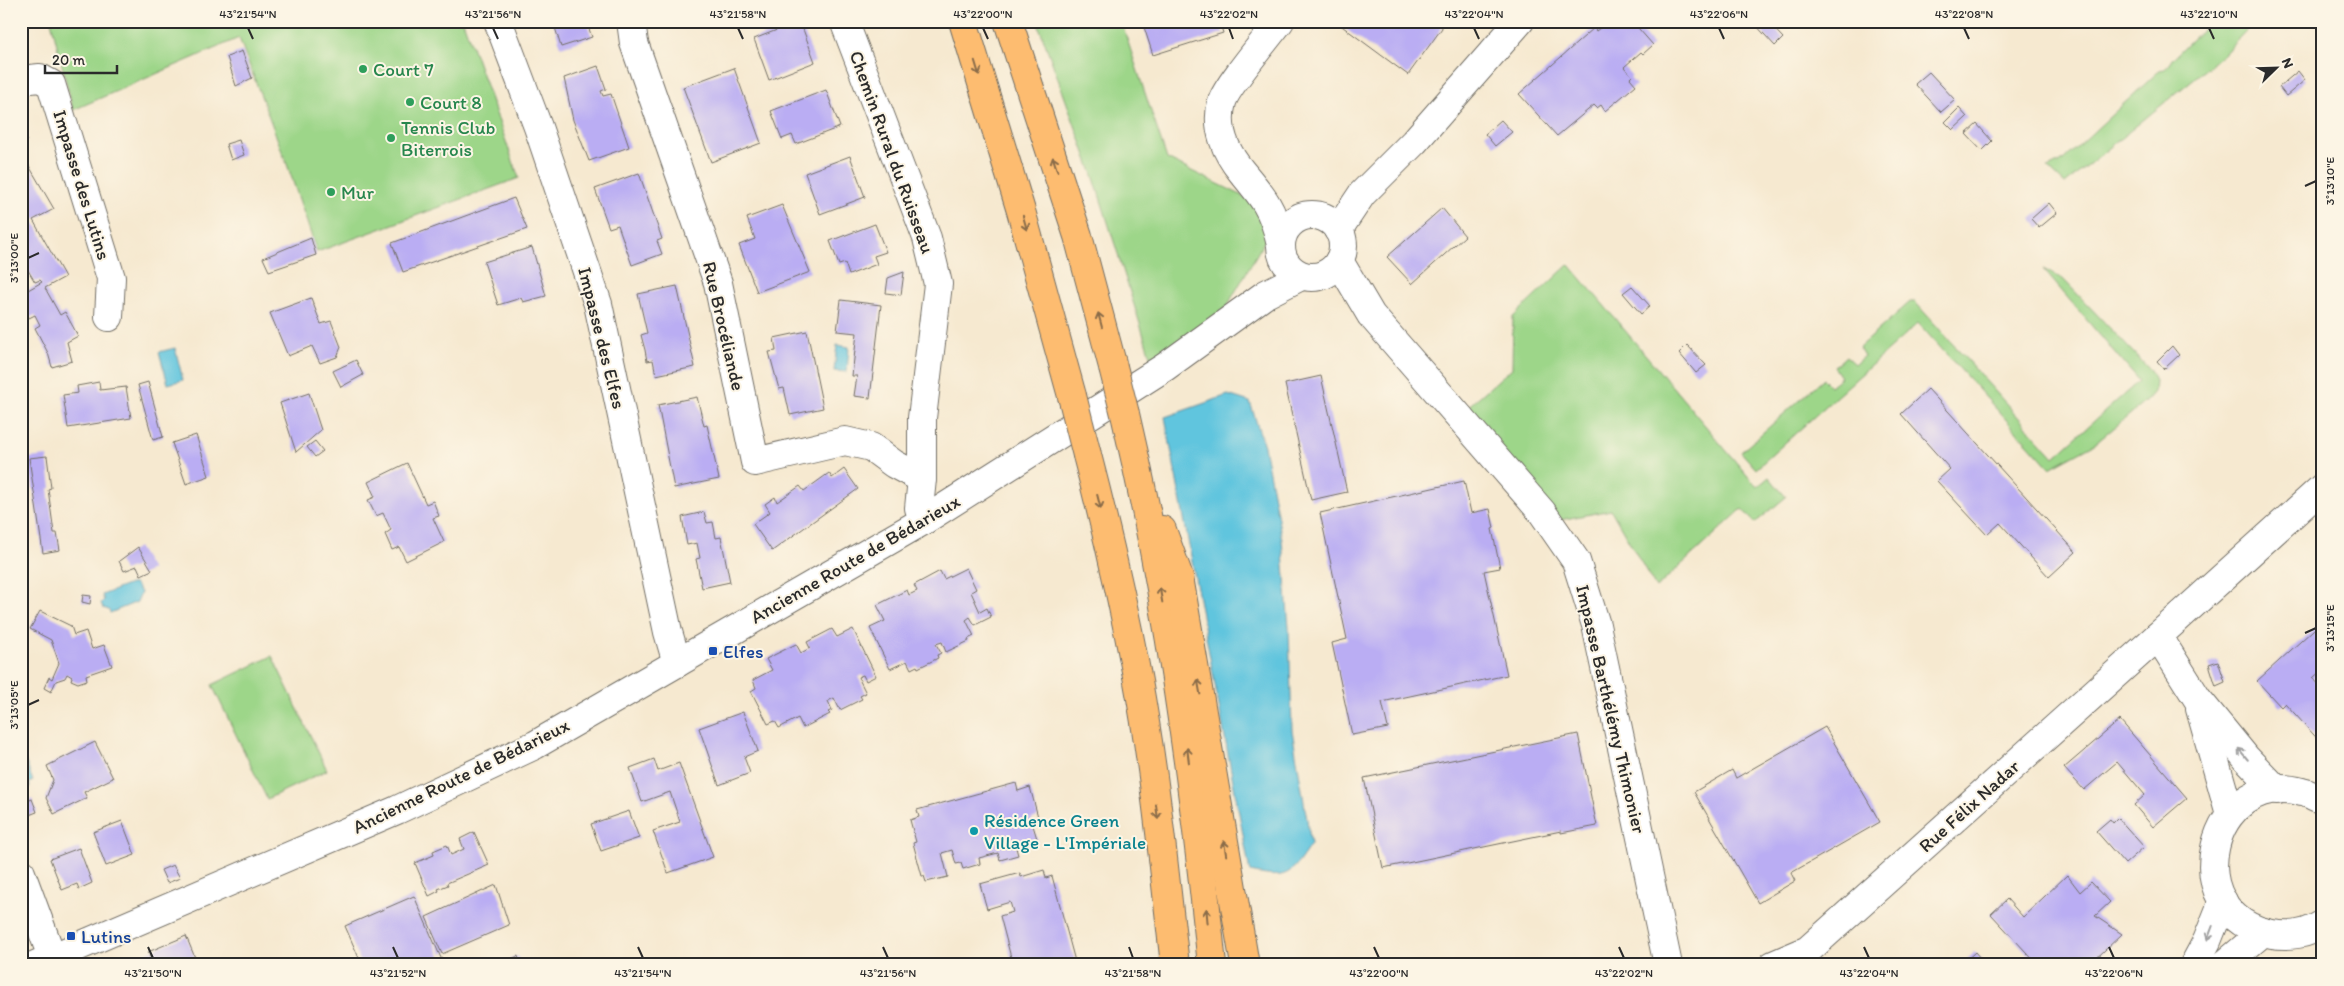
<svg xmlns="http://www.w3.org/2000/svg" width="2344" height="986" font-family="Itim,sans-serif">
	<rect width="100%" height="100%" fill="#fcf5e5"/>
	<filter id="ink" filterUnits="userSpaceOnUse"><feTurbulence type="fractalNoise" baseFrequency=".02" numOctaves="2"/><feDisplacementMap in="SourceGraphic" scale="10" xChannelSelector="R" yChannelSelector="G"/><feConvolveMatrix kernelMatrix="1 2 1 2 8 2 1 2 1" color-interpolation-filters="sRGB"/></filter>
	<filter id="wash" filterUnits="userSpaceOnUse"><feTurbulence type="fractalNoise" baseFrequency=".0096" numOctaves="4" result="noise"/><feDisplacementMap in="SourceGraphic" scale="20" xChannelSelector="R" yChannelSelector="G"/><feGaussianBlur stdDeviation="1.12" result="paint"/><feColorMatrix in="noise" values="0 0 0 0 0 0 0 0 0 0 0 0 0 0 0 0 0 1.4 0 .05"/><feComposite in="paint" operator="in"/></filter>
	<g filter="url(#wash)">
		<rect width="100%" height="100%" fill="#f6e9d0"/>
		<g fill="#9dd689" stroke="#64805a">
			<polygon points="51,21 463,21 519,178 317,252 288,167 239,38 73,110"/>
			<polygon points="1037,21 1121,21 1167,159 1280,214 1226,308 1152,362 1093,175"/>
			<polygon points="2211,21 2255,21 2224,54 2065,184 2048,168 2062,161 2158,72 2166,68 2173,58"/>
			<polygon points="1569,264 1757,487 1769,477 1786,497 1755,523 1742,509 1656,588 1611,510 1555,521 1464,410 1512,368 1513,317"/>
			<polygon points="2043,269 2063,279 2149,369 2155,381 2154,392 2146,401 2096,443 2050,468 1918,323 1756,469 1741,452 1823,379 1830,386 1841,377 1834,367 1846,356 1855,364 1864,356 1859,347 1910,302 1915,302 2054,457 2139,381"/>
			<polygon points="272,656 327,770 267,799 212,685"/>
		</g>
		<g fill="#60c5de" stroke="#467884">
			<polygon points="837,345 849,347 847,372 834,371"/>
			<polygon points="175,348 183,380 168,384 159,352"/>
			<path d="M1228,395L1250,402L1264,446L1282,540L1289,628L1292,730L1311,844C1290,876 1288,880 1250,872L1165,417Z"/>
			<polygon points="130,584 135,584 141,592 137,602 110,613 109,610 103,608 101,603 104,600 102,595"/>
			<polygon points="21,750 33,781 29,783 30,786 26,791 21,789"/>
		</g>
		<g id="blocks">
			<g fill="#baadf3">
				<polygon points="553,21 586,21 592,37 561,47"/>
				<polygon points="662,21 677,21 664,26"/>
				<polygon points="800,21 815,62 769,80 754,39"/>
				<polygon points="1142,21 1219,21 1223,33 1153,55"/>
				<polygon points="1335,21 1441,21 1442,28 1408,75"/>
				<polygon points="1602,21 1632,21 1653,45 1643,54 1641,52 1624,67 1632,76 1630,78 1636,85 1605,111 1601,105 1597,108 1594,105 1557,136 1519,94 1594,28 1596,31 1605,24"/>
				<polygon points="1756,21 1767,21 1783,38 1775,46 1754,23"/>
				<polygon points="242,51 252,78 236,86 227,57"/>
				<polygon points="598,66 606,89 601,91 603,96 611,94 629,147 589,161 573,120 564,78"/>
				<polygon points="734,68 761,143 711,162 683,87"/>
				<polygon points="2298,71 2305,80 2286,96 2279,87"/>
				<polygon points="1929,72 1955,100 1941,112 1915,84"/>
				<polygon points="826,90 840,127 796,144 792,135 782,139 771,111"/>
				<polygon points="1959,108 1967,117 1953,130 1945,122"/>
				<polygon points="1501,120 1512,132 1495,146 1485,134"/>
				<polygon points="1977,124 1992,141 1982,151 1966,134"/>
				<polygon points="21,131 27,141 21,145"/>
				<polygon points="239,140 244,155 231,160 226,144"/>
				<polygon points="21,152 54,209 33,220 65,277 45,288 60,315 65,312 78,336 67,342 72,361 52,367 48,353 35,328 40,325 35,315 29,318 21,304 21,294 42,282 40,280 35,282 22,260 28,257 21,249 21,219 30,214 28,211 24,214 21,209"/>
				<polygon points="850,156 865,197 820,214 805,173"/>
				<polygon points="639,173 662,239 657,241 662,254 632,265 618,225 609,228 595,189"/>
				<polygon points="514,198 527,229 403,272 392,243"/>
				<polygon points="2049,203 2057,213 2039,228 2031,219"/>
				<polygon points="782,205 810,272 757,292 739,245 755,239 747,218"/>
				<polygon points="1442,208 1465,236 1412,284 1387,257"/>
				<polygon points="875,224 886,252 874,256 877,264 849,275 845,263 839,265 830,241"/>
				<polygon points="311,238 316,255 269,271 263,258"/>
				<polygon points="532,247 546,296 523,302 521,298 498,305 484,262"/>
				<polygon points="904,272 901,295 886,293 888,278"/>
				<polygon points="677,286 695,367 656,375 653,360 647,361 645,350 641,335 647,333 638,294"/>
				<polygon points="1632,286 1650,306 1641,314 1623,293"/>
				<polygon points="311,298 321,324 331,321 341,347 337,357 320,363 312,346 288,356 270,313"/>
				<polygon points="841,300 881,305 870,398 854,396 857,376 852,376 857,333 837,331"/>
				<polygon points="807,331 823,408 790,415 784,388 779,389 769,352 776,351 774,338"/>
				<polygon points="1687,345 1706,365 1696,373 1679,353"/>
				<polygon points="2172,346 2179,355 2164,369 2157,361"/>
				<polygon points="356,360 363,375 341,387 333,371"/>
				<polygon points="1321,376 1347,492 1311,500 1285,384"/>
				<polygon points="99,382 100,390 126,387 131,418 68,428 63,395 78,393 77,386"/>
				<polygon points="148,382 163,437 153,440 138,385"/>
				<polygon points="1928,389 2076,552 2049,577 2000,523 1987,535 1937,481 1950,469 1901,414"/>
				<polygon points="309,393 321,430 296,452 280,403"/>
				<polygon points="697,397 704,426 707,425 719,479 674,488 658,405"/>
				<polygon points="196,435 209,476 186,484 172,443"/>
				<polygon points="315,441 323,451 315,457 307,447"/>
				<polygon points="47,456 51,488 48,489 54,533 57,533 60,550 43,553 29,458"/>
				<polygon points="407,463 426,504 433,501 439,516 433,518 444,542 406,561 399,547 392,550 385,534 391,530 383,513 376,516 368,500 375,497 368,482"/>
				<polygon points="844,469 858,489 772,551 753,524 770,512 765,504 775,497 777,502 800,486 804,491 829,473 832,478"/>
				<polygon points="1464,481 1471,513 1490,509 1494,528 1492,529 1500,568 1484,571 1507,675 1382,702 1388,728 1352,735 1332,643 1347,639 1320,513"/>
				<polygon points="704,512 707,523 713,522 716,538 721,537 730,582 702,588 696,559 700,558 697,543 687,545 682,517"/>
				<polygon points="138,547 152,570 141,575 137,566 124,571 119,561"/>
				<polygon points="966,568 976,589 971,592 980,612 987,608 991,617 975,625 970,617 966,620 974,636 968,639 969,641 946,652 942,642 936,644 941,653 937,655 938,658 918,668 917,666 911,669 907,661 890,669 870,628 885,621 877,605 907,590 909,595 917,591 914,585 940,571 944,579"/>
				<polygon points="83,595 91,596 90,604 82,602"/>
				<polygon points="40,611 71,626 74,635 86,631 92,649 104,645 112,666 86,675 87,680 78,683 71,680 72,677 67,674 65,678 56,681 51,692 44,688 49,677 52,679 59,663 51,640 30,629"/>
				<polygon points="2323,621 2323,669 2313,678 2321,687 2318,690 2323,695 2323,745 2285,703 2281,707 2257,681"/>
				<polygon points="832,629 837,637 853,629 876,676 866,681 863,675 858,677 866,693 860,696 862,699 840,710 834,698 828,701 832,710 828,712 830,714 803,728 798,718 779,728 775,721 768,724 751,691 756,688 753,680 772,670 766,659 796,644 801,653 810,648 807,642"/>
				<polygon points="2218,661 2225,682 2216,686 2209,664"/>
				<polygon points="743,712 758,751 744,757 750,773 719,785 699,728"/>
				<polygon points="2120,720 2187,798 2153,827 2134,805 2145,795 2117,762 2084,790 2064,768"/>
				<polygon points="1825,727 1880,822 1791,873 1795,881 1758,903 1694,792 1732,770 1736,778"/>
				<polygon points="1578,734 1597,826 1561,833 1561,831 1383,868 1364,778"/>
				<polygon points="95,742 113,778 84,792 87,798 54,814 46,798 53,780 47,766"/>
				<polygon points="654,759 658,771 679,763 713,857 668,873 653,831 680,822 670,792 642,802 630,768"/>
				<polygon points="1016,783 1018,791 1030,787 1038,817 1031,819 1038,842 1016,848 1018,855 1000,860 998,853 979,858 980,864 963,869 961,863 956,864 952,850 942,853 948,877 926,882 924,876 922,876 913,843 916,842 910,820 919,817 917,810"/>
				<polygon points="32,799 37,812 21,818 21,804"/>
				<polygon points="629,811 639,838 601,851 591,824"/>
				<polygon points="2118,818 2144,847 2125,864 2096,831 2110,819 2113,823"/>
				<polygon points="122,821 135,855 106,866 93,832"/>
				<polygon points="474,832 489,865 447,883 448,885 438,889 439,891 429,896 415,863 434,855 433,851 447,845 451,855 464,849 460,839"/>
				<polygon points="79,848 92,883 79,889 77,884 62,890 50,859"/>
				<polygon points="173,865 180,878 167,883 161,870"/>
				<polygon points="1044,870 1046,878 1052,876 1076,965 1013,965 1000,916 1013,912 1010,902 987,909 980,884 1020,873 1021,877"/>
				<polygon points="2067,875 2080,892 2091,882 2110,902 2095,916 2122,934 2089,965 2038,965 1991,914 2007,899 2023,917"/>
				<polygon points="496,885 509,925 442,954 426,917"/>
				<polygon points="414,896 444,965 362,965 345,926"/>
				<polygon points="186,936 198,965 153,965 148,952"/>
				<polygon points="1975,952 1986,965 1961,965"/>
				<polygon points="518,956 520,965 498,965"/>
			</g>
		</g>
	</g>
	<g filter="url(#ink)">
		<use href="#blocks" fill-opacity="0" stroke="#726e65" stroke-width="1"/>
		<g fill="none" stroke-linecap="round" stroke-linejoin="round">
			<defs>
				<g id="minor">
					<polyline points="498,21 538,127 598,304 668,632 677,663"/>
					<polyline points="631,21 634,43 718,283 755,462 845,441 871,447 894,464 922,479"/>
					<polyline points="844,21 927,238 938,284 922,418 922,479 919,508 923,521"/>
					<path d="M1280,21C1268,37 1226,87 1222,102C1215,128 1226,153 1242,172C1263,197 1273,209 1280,241"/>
					<polyline points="21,80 40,78 51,84 111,278 109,317"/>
					<circle cx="1312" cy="246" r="31"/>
					<polyline points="1338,230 1362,194 1414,142 1520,21"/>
					<polyline points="1339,261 1371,315 1542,512 1576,561 1596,625 1668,965"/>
					<polyline points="2200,709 2230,814"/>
					<polyline points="2277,790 2247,759 2197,698 2158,636 2323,487"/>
					<path d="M2323,800C2316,798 2309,793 2302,792C2210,767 2173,915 2272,934C2289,937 2308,934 2323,924"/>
					<polyline points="21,873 52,957"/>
					<polyline points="35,965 397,810 535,745 923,521 1165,367 1266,294 1301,276"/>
					<polyline points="1773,965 1808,950 2158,636"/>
					<polyline points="2194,965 2207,941 2223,901"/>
					<polyline points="2224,965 2263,932"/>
				</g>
				<g id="highway">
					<polyline points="963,21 1021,211 1072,396"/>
					<polyline points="1008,21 1078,236 1113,367"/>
					<path d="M1125,414C1168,596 1193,780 1212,965"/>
					<path d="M1087,455C1106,528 1123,602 1137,676C1155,772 1164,869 1175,965"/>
					<polyline points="1162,530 1179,577 1245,965"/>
				</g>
			</defs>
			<use href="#minor" stroke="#726e65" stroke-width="30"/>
			<use href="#highway" stroke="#726e65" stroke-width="30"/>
			<use href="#minor" stroke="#fff" stroke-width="28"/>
			<use href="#highway" stroke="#fdbc6f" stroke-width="28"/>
			<defs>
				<g id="highway-bridge">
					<polyline points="1113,367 1125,414"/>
					<polyline points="1072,396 1087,455"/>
				</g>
			</defs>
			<use href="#highway-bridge" stroke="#726e65" stroke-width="30" stroke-linecap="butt"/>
			<use href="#highway-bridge" stroke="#fdbc6f" stroke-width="28"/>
		</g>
		<defs><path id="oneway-shaft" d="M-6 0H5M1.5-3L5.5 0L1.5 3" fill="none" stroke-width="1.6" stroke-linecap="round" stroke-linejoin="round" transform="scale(1.25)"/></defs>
		<g stroke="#8a6c4a">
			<use href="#oneway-shaft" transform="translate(977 68) rotate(73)"/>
			<use href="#oneway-shaft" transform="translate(1055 164) rotate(-108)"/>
			<use href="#oneway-shaft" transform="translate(1025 223) rotate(74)"/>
			<use href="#oneway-shaft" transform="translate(1100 320) rotate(-105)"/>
			<use href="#oneway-shaft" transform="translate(1099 502) rotate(76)"/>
			<use href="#oneway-shaft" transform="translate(1161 595) rotate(-100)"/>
			<use href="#oneway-shaft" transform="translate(1199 687) rotate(-100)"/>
			<use href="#oneway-shaft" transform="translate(1188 755) rotate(-97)"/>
			<use href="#oneway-shaft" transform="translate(1157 812) rotate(82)"/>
			<use href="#oneway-shaft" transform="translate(1225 848) rotate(-99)"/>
			<use href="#oneway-shaft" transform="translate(1207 916) rotate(-95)"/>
		</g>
		<g stroke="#a0a0a0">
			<use href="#oneway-shaft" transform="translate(2243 754) rotate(-130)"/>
			<use href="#oneway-shaft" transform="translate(2210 933) rotate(111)"/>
		</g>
	</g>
	<path fill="none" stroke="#2b2b2b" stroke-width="2" d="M248,28L253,39M493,28L498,39M738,28L743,39M983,28L988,39M1229,28L1233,39M1474,28L1479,39M1719,28L1724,39M1964,28L1969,39M2209,28L2214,39M2305,186L2316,181M28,258L39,253M2305,633L2316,628M28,705L39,700M148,947L153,958M393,947L398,958M638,947L643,958M883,947L888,958M1129,947L1133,958M1374,947L1379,958M1619,947L1624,958M1864,947L1869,958M2109,947L2114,958"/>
	<g fill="#2e9e5b" stroke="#fcf5e5" stroke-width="2">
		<circle cx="363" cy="69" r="5"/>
		<circle cx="410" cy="102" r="5"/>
		<circle cx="391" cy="138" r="5"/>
		<circle cx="331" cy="192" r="5"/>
	</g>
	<g fill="#1a4fb4" stroke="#fcf5e5" stroke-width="2">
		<rect x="708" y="646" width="10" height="10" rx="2.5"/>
		<rect x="66" y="931" width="10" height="10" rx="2.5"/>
	</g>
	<circle fill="#0f9aa8" stroke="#fcf5e5" stroke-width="2" cx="974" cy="831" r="5"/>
	<g text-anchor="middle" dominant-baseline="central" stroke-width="4" stroke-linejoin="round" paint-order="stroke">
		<g font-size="19" fill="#27864d" stroke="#fcf5e5" text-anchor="start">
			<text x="373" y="69">Court 7</text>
			<text x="420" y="102">Court 8</text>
			<text x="401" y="127">Tennis Club<tspan x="401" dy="22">Biterrois</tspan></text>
			<text x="341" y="192">Mur</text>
		</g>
		<g font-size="19" fill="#2b2b2b" stroke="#fcf5e5">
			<text transform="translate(892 152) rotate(70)">Chemin Rural du Ruisseau</text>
			<text transform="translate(82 185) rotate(73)">Impasse des Lutins</text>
			<text transform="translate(724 326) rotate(77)">Rue Brocéliande</text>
			<text transform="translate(602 338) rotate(76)">Impasse des Elfes</text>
			<text transform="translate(855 559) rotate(-30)">Ancienne Route de Bédarieux</text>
			<text transform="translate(1611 709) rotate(77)">Impasse Barthélémy Thimonier</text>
			<text transform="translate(461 776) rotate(-26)">Ancienne Route de Bédarieux</text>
			<text transform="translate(1969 806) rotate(-42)">Rue Félix Nadar</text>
		</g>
		<g font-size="19" fill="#164399" stroke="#fcf5e5" text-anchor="start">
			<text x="723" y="651">Elfes</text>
			<text x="81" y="936">Lutins</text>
		</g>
		<g font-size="19" fill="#0d838f" stroke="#fcf5e5" text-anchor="start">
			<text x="984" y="820">Résidence Green<tspan x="984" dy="22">Village - L'Impériale</tspan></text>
		</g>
	</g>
	<rect width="2344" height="986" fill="none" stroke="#fcf5e5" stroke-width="55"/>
	<g transform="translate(2276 68) rotate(67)" stroke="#fcf5e5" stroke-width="4" paint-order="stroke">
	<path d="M0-4L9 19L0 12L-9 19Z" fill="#2b2b2b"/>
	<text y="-8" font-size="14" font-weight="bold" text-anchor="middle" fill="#2b2b2b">N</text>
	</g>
	<path d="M45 65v8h72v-8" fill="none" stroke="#2b2b2b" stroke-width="2.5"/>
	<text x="52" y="65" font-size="15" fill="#2b2b2b" stroke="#fcf5e5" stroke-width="4" paint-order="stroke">20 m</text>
	<rect x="28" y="28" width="2288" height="930" fill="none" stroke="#2b2b2b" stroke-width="2"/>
	<g font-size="12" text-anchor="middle" fill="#2b2b2b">
		<text x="248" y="18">43°21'54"N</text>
		<text x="493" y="18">43°21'56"N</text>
		<text x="738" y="18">43°21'58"N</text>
		<text x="983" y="18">43°22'00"N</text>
		<text x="1229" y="18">43°22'02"N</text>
		<text x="1474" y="18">43°22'04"N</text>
		<text x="1719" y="18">43°22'06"N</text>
		<text x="1964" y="18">43°22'08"N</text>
		<text x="2209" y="18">43°22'10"N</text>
		<text transform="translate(2330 181) rotate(-90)" y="4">3°13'10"E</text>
		<text transform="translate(14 258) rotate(-90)" y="4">3°13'00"E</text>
		<text transform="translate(2330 628) rotate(-90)" y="4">3°13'15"E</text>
		<text transform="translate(14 705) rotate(-90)" y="4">3°13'05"E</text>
		<text x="153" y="977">43°21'50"N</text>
		<text x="398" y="977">43°21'52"N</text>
		<text x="643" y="977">43°21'54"N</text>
		<text x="888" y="977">43°21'56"N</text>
		<text x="1133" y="977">43°21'58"N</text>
		<text x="1379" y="977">43°22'00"N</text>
		<text x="1624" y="977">43°22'02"N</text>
		<text x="1869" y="977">43°22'04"N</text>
		<text x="2114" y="977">43°22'06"N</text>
	</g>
</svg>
